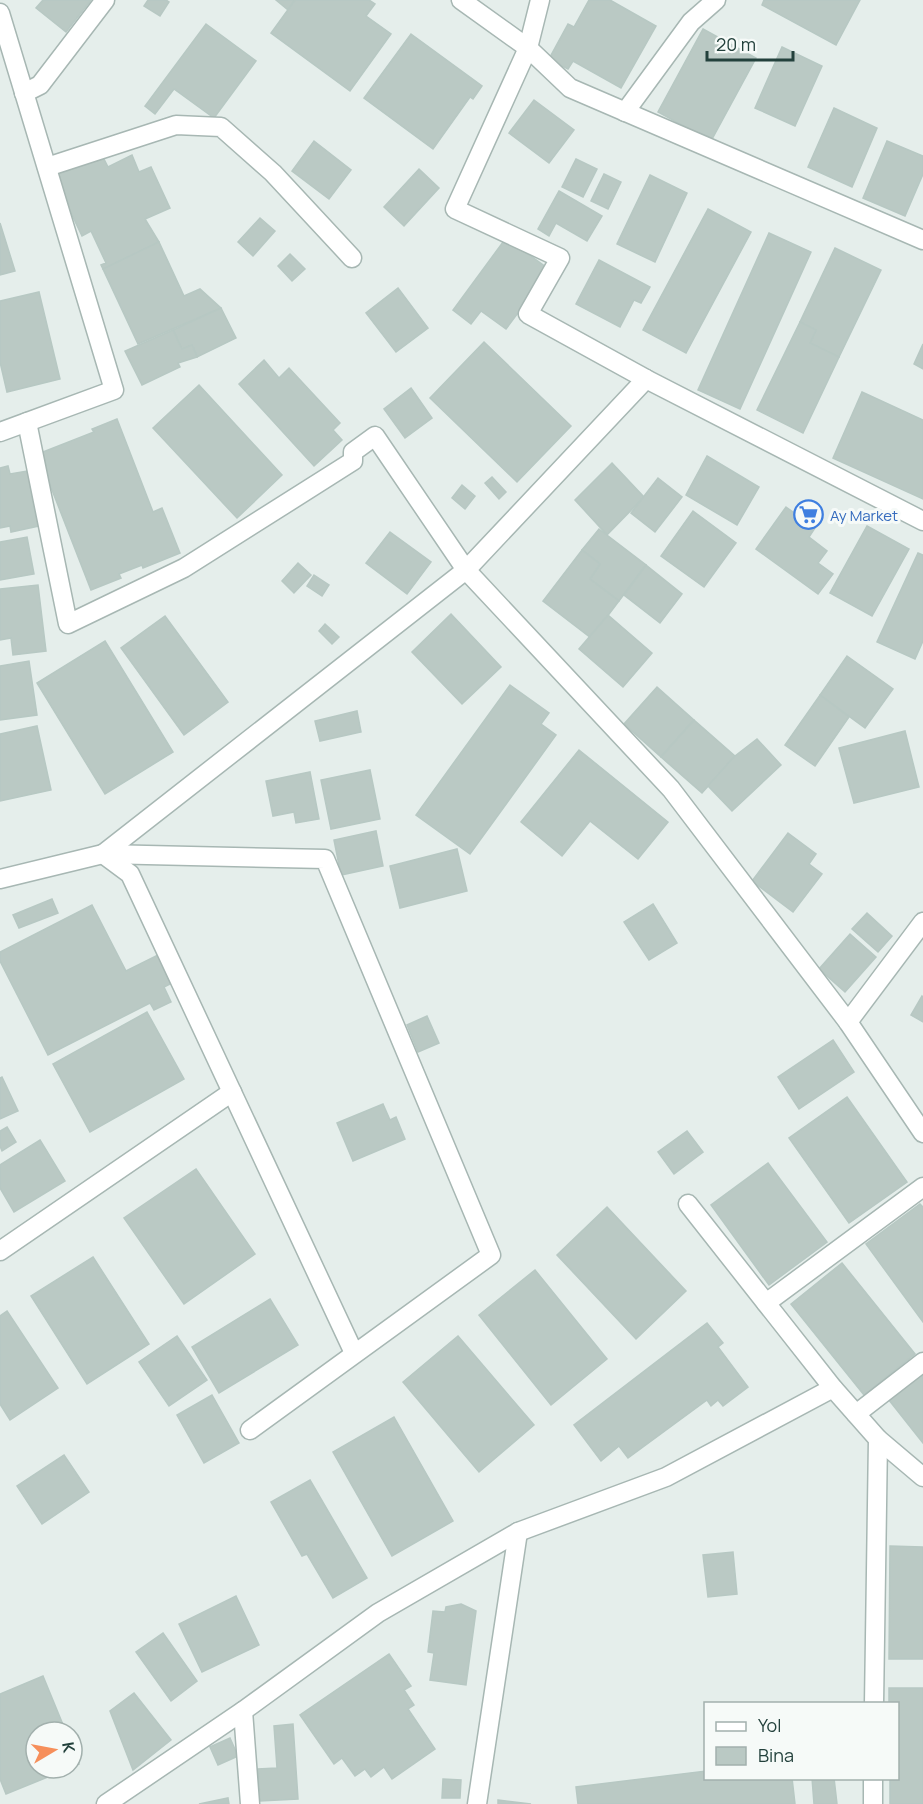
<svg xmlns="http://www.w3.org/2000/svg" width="923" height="1804" font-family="Manrope,sans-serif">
	<rect width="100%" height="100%" fill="#e5eeeb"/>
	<g fill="#bac9c4" stroke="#b7c8c3" stroke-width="1.5">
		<polygon points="43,0 91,0 66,32 36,8"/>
		<polygon points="148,0 166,0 169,2 160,16 144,6"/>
		<polygon points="276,0 295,0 288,10"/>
		<polygon points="295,0 369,0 375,4 366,16 391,34 350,91 271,33"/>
		<polygon points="589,0 610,0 656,26 621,88 573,61 568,69 549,59 568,24 574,27"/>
		<polygon points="764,0 860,0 836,45 762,5"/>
		<polygon points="206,24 256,61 214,118 174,89 155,114 145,106"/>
		<polygon points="703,29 756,58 711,141 658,112"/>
		<polygon points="411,34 482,86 473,99 470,97 433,149 364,98"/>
		<polygon points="782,47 822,66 795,126 755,108"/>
		<polygon points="534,100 574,130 549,163 509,133"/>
		<polygon points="834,108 877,128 852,187 808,167"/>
		<polygon points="314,141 351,170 329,199 292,171"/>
		<polygon points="887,141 923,156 923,174 905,216 863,198"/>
		<polygon points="101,153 108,167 132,155 139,172 151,167 170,208 145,219 159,242 103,269 101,265 106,263 91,231 82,236 53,175"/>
		<polygon points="576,159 597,169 583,197 562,187"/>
		<polygon points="419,169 439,188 404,226 384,207"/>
		<polygon points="604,174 621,182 608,209 591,201"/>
		<polygon points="650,175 687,193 655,262 617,244"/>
		<polygon points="559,191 602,216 587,241 556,223 549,236 538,229"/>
		<polygon points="708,209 751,232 686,353 643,330"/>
		<polygon points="260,218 275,231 253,256 238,242"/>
		<polygon points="0,223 15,271 0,275"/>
		<polygon points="769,233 811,252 740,409 698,390"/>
		<polygon points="506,238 550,270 506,329 481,311 471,324 453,310"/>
		<polygon points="159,242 184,296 200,289 221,308 138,344 103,269"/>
		<polygon points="835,248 881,270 839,357 810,343 816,330 800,322"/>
		<polygon points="290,254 305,269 292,281 278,266"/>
		<polygon points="599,260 650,287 641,303 634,300 620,327 576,304"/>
		<polygon points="398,288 428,328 396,352 366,313"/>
		<polygon points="39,292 60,379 7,392 0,362 0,301"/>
		<polygon points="221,308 236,338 197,357 192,345 182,349 173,330"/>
		<polygon points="800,322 816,330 810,343 839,357 803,433 757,410"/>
		<polygon points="173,330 182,349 192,345 197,357 178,363 180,367 142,385 125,351"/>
		<polygon points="484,342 571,426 517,482 430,398"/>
		<polygon points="923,344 923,369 914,364"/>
		<polygon points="264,360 279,378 289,368 340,423 333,430 342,440 314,466 239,384"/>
		<polygon points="199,385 282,475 237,518 153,428"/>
		<polygon points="411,388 432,418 405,438 384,409"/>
		<polygon points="862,392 923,420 923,499 833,458"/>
		<polygon points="117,419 153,512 162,508 180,553 143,568 142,565 119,574 121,578 91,590 38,454 94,432 92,429"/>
		<polygon points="707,456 759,487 737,525 686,495"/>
		<polygon points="612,463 644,497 607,535 575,500"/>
		<polygon points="8,466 10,474 33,470 44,525 11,532 10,526 0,528 0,468"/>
		<polygon points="492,477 506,492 499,499 485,483"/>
		<polygon points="658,478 682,497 655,532 631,513"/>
		<polygon points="462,485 475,496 465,509 452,498"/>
		<polygon points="786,507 815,528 809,537 827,551 818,563 833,574 818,594 756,549"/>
		<polygon points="693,511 736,543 704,587 661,556"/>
		<polygon points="867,526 909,549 872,616 830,593"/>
		<polygon points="599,529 646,565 619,601 590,579 600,564 582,550"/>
		<polygon points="390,532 431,562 407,594 366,563"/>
		<polygon points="27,537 34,574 0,580 0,542"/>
		<polygon points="582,550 600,564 590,579 619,601 591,638 543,601"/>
		<polygon points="918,553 923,555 923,641 915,659 877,642"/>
		<polygon points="298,563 311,575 294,593 282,581"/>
		<polygon points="646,565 682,594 660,623 624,595"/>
		<polygon points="314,575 329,585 322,596 307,586"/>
		<polygon points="38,585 46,651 13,655 11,638 0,640 0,589"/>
		<polygon points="451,614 501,667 462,704 412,652"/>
		<polygon points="608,615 652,653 623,687 579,649"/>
		<polygon points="165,616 228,702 184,735 121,648"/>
		<polygon points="325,624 339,637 332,644 319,631"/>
		<polygon points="105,641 173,752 105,794 37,683"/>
		<polygon points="847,656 893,689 865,728 820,695"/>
		<polygon points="29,661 37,715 0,720 0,666"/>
		<polygon points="510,685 549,713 541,724 556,735 470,854 416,815"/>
		<polygon points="657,687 694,720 661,757 624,724"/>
		<polygon points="820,695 849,717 815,766 785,745"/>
		<polygon points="357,711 361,732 320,741 315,721"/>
		<polygon points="694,720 735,756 702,793 661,757"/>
		<polygon points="37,726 51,790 0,801 0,734"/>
		<polygon points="905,731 919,787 854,803 839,748"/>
		<polygon points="757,739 781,765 732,811 708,786 735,756"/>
		<polygon points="579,750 668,822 638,859 590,821 562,856 521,822"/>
		<polygon points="370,770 380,819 331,829 321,780"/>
		<polygon points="310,772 319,819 296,823 294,812 273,816 266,781"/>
		<polygon points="376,831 383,866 341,875 334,840"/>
		<polygon points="788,833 816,854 809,864 822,874 793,912 752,881"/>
		<polygon points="457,849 467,891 400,908 390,866"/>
		<polygon points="52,899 58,913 19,928 13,915"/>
		<polygon points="653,904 677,943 649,960 624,922"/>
		<polygon points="92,905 126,971 160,954 174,982 164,987 171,1002 154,1010 150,1003 48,1055 0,961 0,952"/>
		<polygon points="867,913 892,936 878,952 852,929"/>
		<polygon points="850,934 876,957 845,992 819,969"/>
		<polygon points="922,996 923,997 923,1022 911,1015"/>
		<polygon points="147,1012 184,1079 90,1132 53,1064"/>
		<polygon points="427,1016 439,1043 418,1052 407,1025"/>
		<polygon points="833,1040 854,1072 799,1109 778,1077"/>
		<polygon points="2,1077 18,1111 0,1119 0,1078"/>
		<polygon points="847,1097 907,1182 849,1223 789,1138"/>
		<polygon points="383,1104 390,1120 396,1117 405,1139 353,1161 337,1123"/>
		<polygon points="7,1127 16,1142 2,1151 0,1146 0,1131"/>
		<polygon points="687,1131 703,1152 674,1174 658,1152"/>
		<polygon points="40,1140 65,1181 14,1212 0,1188 0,1165"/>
		<polygon points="768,1163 827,1242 769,1285 711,1205"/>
		<polygon points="196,1169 255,1254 184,1304 124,1218"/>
		<polygon points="920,1204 923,1207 923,1322 866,1244"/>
		<polygon points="607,1207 686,1291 636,1339 557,1255"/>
		<polygon points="93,1257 149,1344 87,1384 31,1296"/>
		<polygon points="842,1263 915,1354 864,1395 791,1304"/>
		<polygon points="535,1270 607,1359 551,1405 479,1315"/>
		<polygon points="270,1299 298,1345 219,1393 192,1347"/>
		<polygon points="7,1311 58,1388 10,1420 0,1404 0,1316"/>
		<polygon points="707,1323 723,1343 718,1347 748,1387 723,1406 718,1400 711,1406 707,1400 628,1458 619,1446 601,1461 574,1425"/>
		<polygon points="177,1336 207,1380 169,1406 139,1362"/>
		<polygon points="458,1336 534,1425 479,1472 403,1382"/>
		<polygon points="923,1373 923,1443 889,1400"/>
		<polygon points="212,1395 239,1443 204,1463 177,1415"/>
		<polygon points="394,1417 453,1521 392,1556 333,1452"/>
		<polygon points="64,1455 89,1492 42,1524 17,1486"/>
		<polygon points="310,1480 367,1578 333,1598 307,1554 302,1556 271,1502"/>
		<polygon points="890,1546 923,1547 923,1659 889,1659"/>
		<polygon points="733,1552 737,1594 708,1597 703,1555"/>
		<polygon points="236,1596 259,1645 202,1672 179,1624"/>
		<polygon points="461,1604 476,1611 466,1685 430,1680 434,1653 428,1652 433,1611 445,1612 446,1607"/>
		<polygon points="163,1633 197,1681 171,1701 136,1652"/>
		<polygon points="389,1654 411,1686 404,1690 414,1705 408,1709 435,1749 392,1779 384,1767 371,1777 365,1769 355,1776 342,1758 334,1764 300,1715"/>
		<polygon points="43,1676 66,1732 36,1732 36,1768 70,1768 6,1794 0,1779 0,1694"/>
		<polygon points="889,1688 923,1688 923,1804 890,1804 890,1778 898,1778 898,1704 889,1704"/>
		<polygon points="134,1693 171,1740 133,1770 110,1711"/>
		<polygon points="293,1724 298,1799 260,1801 258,1769 277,1768 274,1726"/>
		<polygon points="230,1738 238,1756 218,1765 210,1747"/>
		<polygon points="72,1746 79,1764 72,1767"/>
		<polygon points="706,1771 706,1778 792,1778 795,1804 578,1804 576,1787"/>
		<polygon points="812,1778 834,1778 837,1804 814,1804"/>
		<polygon points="443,1779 461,1780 460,1798 442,1798"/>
		<polygon points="228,1798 229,1804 199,1804"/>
		<polygon points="498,1800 531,1804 498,1804"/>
	</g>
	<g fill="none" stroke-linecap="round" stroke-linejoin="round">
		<defs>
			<g id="minor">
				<polyline points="461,0 528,48 570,88 923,240"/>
				<polyline points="540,0 528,48 455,209 560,258 528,314 646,379 923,521"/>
				<polyline points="0,13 114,390 0,432"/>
				<polyline points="24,93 40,85 105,0"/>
				<polyline points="625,112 691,22 716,0"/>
				<polyline points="47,167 176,125 221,127 273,173 352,258"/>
				<polyline points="27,422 68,624 184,568 353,461 353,452 375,436 466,570 671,789 848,1022 923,1133"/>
				<polyline points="103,854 325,859 491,1255 250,1430"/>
				<polyline points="103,854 130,874 354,1353"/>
				<polyline points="0,879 103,854 466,570 646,379"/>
				<polyline points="848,1022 923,922"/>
				<polyline points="688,1204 833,1388 878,1439 874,1704"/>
				<polyline points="0,1251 232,1092"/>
				<polyline points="766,1303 923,1187"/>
				<polyline points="856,1414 923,1362"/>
				<polyline points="878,1439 923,1477"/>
				<polyline points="243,1711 250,1804"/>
				<polyline points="106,1804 243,1711 378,1613 518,1532 666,1477 833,1388"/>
				<polyline points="477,1804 518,1532"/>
				<polyline points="873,1804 873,1778"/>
			</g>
		</defs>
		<use href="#minor" stroke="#a7b7b3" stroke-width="21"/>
		<use href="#minor" stroke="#fff" stroke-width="18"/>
	</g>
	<defs>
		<symbol id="supermarket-ring" viewBox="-11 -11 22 22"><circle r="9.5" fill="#f6faf8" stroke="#3f7fe0" stroke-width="1.5"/><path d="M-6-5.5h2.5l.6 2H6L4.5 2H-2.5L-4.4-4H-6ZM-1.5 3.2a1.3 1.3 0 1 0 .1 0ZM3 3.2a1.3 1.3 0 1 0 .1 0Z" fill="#3f7fe0"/></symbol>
	</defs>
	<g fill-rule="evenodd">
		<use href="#supermarket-ring" x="792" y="498" width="33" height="33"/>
	</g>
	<g text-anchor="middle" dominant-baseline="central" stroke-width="6" stroke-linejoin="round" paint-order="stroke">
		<g font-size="15" fill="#366cbe" stroke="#f6faf8" text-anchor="start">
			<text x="830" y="515">Ay Market</text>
		</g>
	</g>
	<rect x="704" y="1702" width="195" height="78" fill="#f6faf8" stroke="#a2b0ad" stroke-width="1.5"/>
	<rect x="716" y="1722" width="30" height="9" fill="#ffffff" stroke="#a2b0ad" stroke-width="1.5"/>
	<text x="758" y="1732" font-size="18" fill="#23413c">Yol</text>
	<rect x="716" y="1747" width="30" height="18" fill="#bac9c4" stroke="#a2b0ad" stroke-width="1.5"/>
	<text x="758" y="1762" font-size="18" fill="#23413c">Bina</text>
	<g transform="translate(54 1750) rotate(80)"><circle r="28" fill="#f6faf8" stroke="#a2b0ad" stroke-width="1.5"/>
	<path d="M0-4.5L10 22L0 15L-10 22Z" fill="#f68f5b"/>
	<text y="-9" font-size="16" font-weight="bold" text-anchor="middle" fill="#23413c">K</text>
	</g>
	<path d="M707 51v9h86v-9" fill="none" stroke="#23413c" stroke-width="3"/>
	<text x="716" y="51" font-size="18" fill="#23413c" stroke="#f6faf8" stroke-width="4.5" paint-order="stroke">20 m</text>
</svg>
